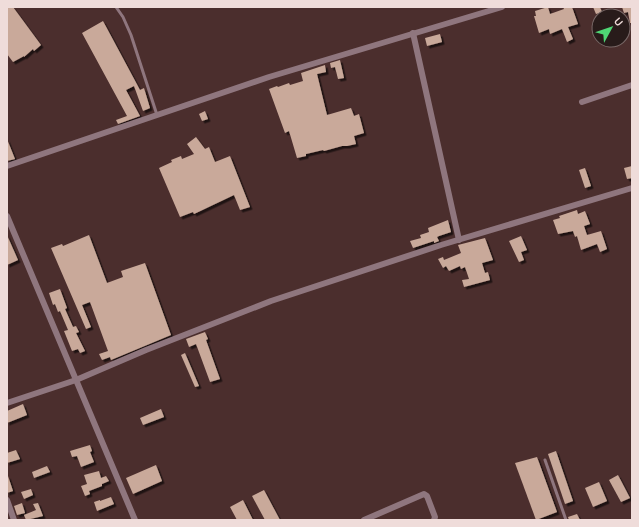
<svg xmlns="http://www.w3.org/2000/svg" width="639" height="527" font-family="Karla,sans-serif">
	<defs>
		<filter id="shadow"><feDropShadow dx="2.5" dy="2.5" stdDeviation="0" flood-color="#0009"/></filter>
	</defs>
	<rect width="100%" height="100%" fill="#4b2e2d"/>
	<g fill="#c9a99a" filter="url(#shadow)">
		<polygon points="7,7 13,7 41,45 34,51 33,49 24,57 24,56 13,62 7,54"/>
		<polygon points="548,7 550,14 564,9 563,7 572,7 578,24 568,27 573,39 567,42 562,29 550,34 549,29 539,33 534,16 536,16 535,11"/>
		<polygon points="593,7 600,7 602,12 596,14"/>
		<polygon points="622,7 632,7 632,23 630,23 628,12 624,13"/>
		<polygon points="103,21 140,90 144,88 150,108 143,111 134,86 126,90 140,116 118,124 116,120 127,116 82,33"/>
		<polygon points="440,34 442,42 427,46 425,38"/>
		<polygon points="340,60 344,78 338,79 335,67 331,68 330,63"/>
		<polygon points="325,65 326,72 317,74 327,115 351,108 354,116 359,114 364,133 354,136 356,144 347,146 342,146 324,151 323,150 306,154 306,156 297,158 289,131 285,133 269,89 277,86 278,87 289,83 290,85 303,81 301,73"/>
		<polygon points="205,111 208,119 202,121 199,114"/>
		<polygon points="196,137 205,149 209,147 215,162 230,156 250,207 240,210 234,195 194,214 193,212 180,217 159,168 172,162 171,160 181,156 182,159 194,154 187,144"/>
		<polygon points="7,139 15,159 7,161"/>
		<polygon points="632,166 632,178 627,179 624,168"/>
		<polygon points="585,168 591,186 585,188 579,170"/>
		<polygon points="577,210 578,214 585,211 590,224 584,226 587,235 601,231 607,249 600,252 597,244 581,250 577,236 575,237 573,231 558,234 553,220 560,218 559,216"/>
		<polygon points="448,220 451,232 439,236 437,237 439,241 434,243 434,241 413,248 410,241 421,238 420,235 429,232 428,228"/>
		<polygon points="7,235 18,260 7,265"/>
		<polygon points="89,235 107,283 123,277 121,271 145,263 171,335 111,360 110,357 102,360 99,354 108,351 90,302 82,305 91,327 86,329 51,248 62,244 63,246"/>
		<polygon points="521,236 527,250 521,252 524,260 519,262 509,241"/>
		<polygon points="485,238 493,260 482,263 485,273 488,272 490,280 464,287 462,280 469,279 465,267 461,269 460,266 449,271 446,266 443,268 438,259 443,257 444,260 461,253 458,245"/>
		<polygon points="60,289 67,308 65,309 73,327 76,326 79,332 76,333 85,351 80,353 78,349 72,351 64,331 68,330 60,311 58,312 55,304 53,305 49,293"/>
		<polygon points="205,332 208,339 206,340 220,379 210,382 196,344 189,347 186,339"/>
		<polygon points="185,353 199,386 195,387 181,355"/>
		<polygon points="23,404 27,415 7,423 7,411"/>
		<polygon points="161,409 164,417 143,425 140,418"/>
		<polygon points="90,445 92,451 90,452 94,462 81,467 77,456 72,457 70,451"/>
		<polygon points="16,450 20,459 7,463 7,453"/>
		<polygon points="556,451 573,501 565,504 548,454"/>
		<polygon points="537,457 557,512 536,520 515,463"/>
		<polygon points="156,465 162,481 133,494 126,478"/>
		<polygon points="47,466 50,472 34,478 32,472"/>
		<polygon points="99,471 101,478 106,476 109,481 102,484 102,486 89,491 90,494 85,496 81,486 87,484 84,475"/>
		<polygon points="618,475 630,498 621,502 609,480"/>
		<polygon points="8,476 13,491 7,493 7,477"/>
		<polygon points="599,482 607,501 593,507 585,488"/>
		<polygon points="31,489 33,495 24,499 21,492"/>
		<polygon points="264,490 280,520 265,520 252,496"/>
		<polygon points="111,497 114,504 97,511 94,502 100,500 100,501"/>
		<polygon points="243,500 253,520 237,520 230,507"/>
		<polygon points="22,503 25,513 17,515 14,506"/>
		<polygon points="38,503 43,516 26,520 24,515 36,510 33,504"/>
		<polygon points="577,514 580,520 569,520 568,517"/>
	</g>
	<g fill="none" stroke-linecap="round" stroke-linejoin="round">
		<g stroke="#8f767e" stroke-width="3">
			<polyline points="116,7 123,17 131,35 157,115"/>
			<polyline points="545,460 566,520"/>
		</g>
		<g stroke="#8f767e" stroke-width="6">
			<polyline points="413,33 459,240"/>
			<polyline points="582,102 632,85"/>
			<polyline points="7,166 269,77 502,7"/>
			<polyline points="7,216 135,520"/>
			<polyline points="7,403 76,380 146,350 271,301 441,245 632,188"/>
			<polyline points="7,500 14,520"/>
			<polyline points="364,520 424,494 427,496 435,517 434,520"/>
		</g>
	</g>
	<rect width="639" height="527" fill="none" stroke="#efdcda" stroke-width="16"/>
	<g transform="translate(611 28) rotate(50)"><circle r="19" fill="#281b1a" stroke="#786867"/>
	<path d="M0-3L7 15L0 10L-7 15Z" fill="#4fd675"/>
	<text y="-6" font-size="11" font-weight="bold" text-anchor="middle" fill="#efdcda">U</text>
	</g>
</svg>
